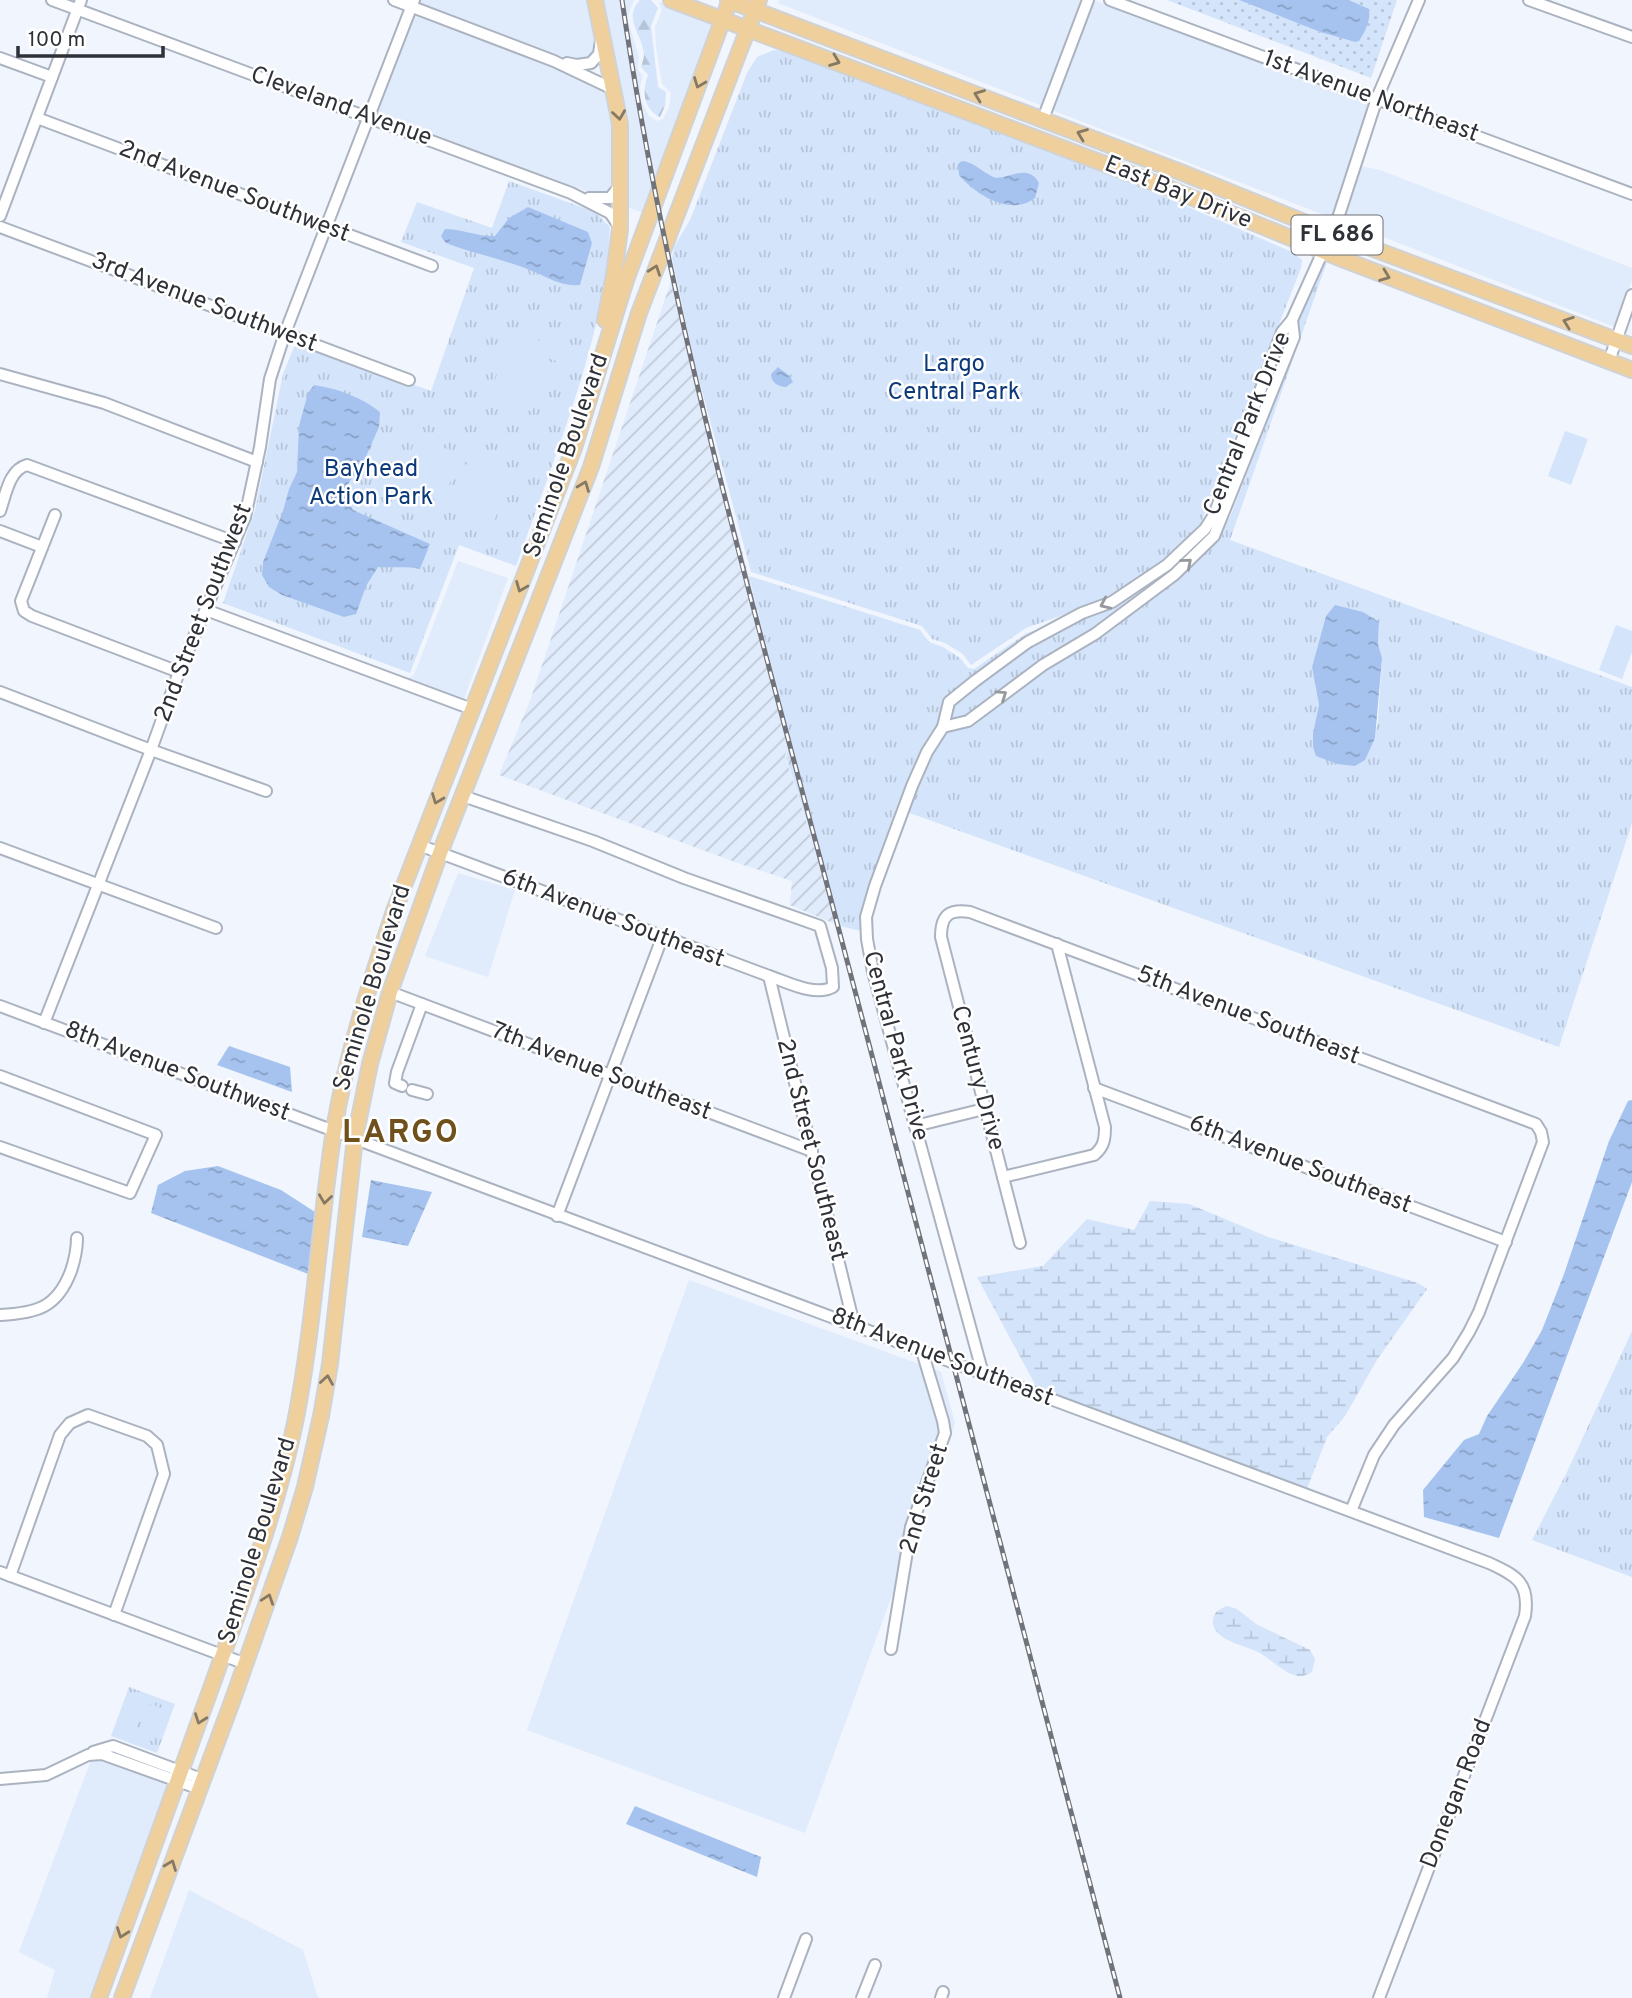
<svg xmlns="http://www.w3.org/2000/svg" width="1632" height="1998" font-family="Overpass,sans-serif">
	<defs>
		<pattern id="industrial-furrows" width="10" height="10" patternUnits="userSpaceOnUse" patternTransform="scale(1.75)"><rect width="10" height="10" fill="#e0ebfb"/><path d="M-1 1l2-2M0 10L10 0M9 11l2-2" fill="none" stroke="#c0cad8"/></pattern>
		<pattern id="grass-dots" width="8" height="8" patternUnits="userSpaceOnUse" patternTransform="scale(1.75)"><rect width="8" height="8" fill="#d4e4fb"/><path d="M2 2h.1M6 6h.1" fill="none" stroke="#b6c4d8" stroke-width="1.8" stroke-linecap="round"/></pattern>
		<pattern id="forest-firs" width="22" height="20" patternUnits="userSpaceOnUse" patternTransform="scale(1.75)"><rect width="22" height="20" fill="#d4e4fb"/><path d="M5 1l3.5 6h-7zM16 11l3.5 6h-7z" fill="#b6c4d8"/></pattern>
		<pattern id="wetland-marsh" width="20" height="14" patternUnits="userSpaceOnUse" patternTransform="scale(1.75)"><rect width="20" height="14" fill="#d4e4fb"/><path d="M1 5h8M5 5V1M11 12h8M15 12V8" fill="none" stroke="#b6c4d8"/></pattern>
		<pattern id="park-tufts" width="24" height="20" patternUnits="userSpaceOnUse" patternTransform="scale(1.75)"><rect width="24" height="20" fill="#d4e4fb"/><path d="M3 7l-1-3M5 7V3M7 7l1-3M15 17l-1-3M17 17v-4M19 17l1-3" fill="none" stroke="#b6c4d8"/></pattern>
		<pattern id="water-ripples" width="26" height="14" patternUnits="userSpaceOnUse" patternTransform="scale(1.75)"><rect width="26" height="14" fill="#a6c3f0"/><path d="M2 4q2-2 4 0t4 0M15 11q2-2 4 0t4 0" fill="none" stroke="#889fc3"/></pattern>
	</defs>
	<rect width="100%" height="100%" fill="#f0f5fe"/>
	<g fill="#e0ebfb">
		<polygon points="420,0 590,0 597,34 594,51 589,57 578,60 556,55 418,3"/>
		<polygon points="601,0 634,0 627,18 639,56 638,70 643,76 640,86 641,101 649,116 657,121 663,119 669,108 671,93 662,84 656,46 655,27 662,10 659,2 716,24 643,213 625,206 621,87 619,85"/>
		<polygon points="779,0 1083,0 1043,106 778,3"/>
		<polygon points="1093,0 1371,102 1332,218 1052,110"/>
		<polygon points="414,14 552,66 610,94 615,125 615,184 609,193 589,192 377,113"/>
		<polygon points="1360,166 1380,170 1632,268 1632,280 1615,327 1342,221"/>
		<polygon points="458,561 508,578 464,699 386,670 408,678 414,675"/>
		<polygon points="458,873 515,890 488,977 425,956"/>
		<polygon points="689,1280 941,1372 955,1423 805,1833 527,1730"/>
		<polygon points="91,1760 106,1760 170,1784 93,1998 47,1998 55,1970 19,1952"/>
		<polygon points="189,1890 303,1950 318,1998 150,1998"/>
	</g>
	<polygon fill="url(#industrial-furrows)" points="671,281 690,363 749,576 790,741 785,756 840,926 790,905 792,881 735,862 499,775 531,698"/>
	<polygon fill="url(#grass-dots)" points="1167,0 1239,0 1320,32 1355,42 1363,34 1370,11 1349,0 1397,0 1371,78"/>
	<path fill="url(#forest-firs)" d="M640,0H651L658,8L651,26L658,87L666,92L665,106L660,117C643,108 642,91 648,75L641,67C642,63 644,59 644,55C643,34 622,19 640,0Z"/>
	<g fill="url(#wetland-marsh)">
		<polygon points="1150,1201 1189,1204 1268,1237 1418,1283 1427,1289 1377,1360 1345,1416 1327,1437 1307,1489 1037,1388 977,1277 1043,1266 1087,1219 1134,1230"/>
		<path d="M1227,1606L1237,1609L1256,1624L1310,1650L1315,1659L1312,1672C1306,1675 1303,1677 1297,1676C1282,1672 1272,1660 1260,1653C1247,1645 1211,1641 1213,1620C1214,1611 1220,1609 1227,1606Z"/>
	</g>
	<g fill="url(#park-tufts)" fill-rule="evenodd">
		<polygon points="774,50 783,51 1137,185 1292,252 1302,260 1301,268 1199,528 1190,539 1135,583 1100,602 1026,628 971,665 963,654 945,643 932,639 922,626 751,572 694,361 672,258 674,247 690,220 747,73 757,57"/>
		<path d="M509,181L595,212L610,227C608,245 609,262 606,280C587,378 549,473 516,566L459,545L410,673L223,603L255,510L283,374L294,347L304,345L431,391L474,268L401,242L417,202L492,228Z"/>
		<path d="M1324,258L1328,259L1230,540L1632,687V823L1559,1047L907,812L931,755L945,733L1009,697L1045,670L1097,639L1201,558L1218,540L1230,517L1299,339L1298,318ZM1326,616L1379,622L1378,644L1382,658L1378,720L1375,738L1364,760L1313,733L1319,705L1312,667Z"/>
		<polygon points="1215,522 1210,533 1195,549 1092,630 1041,661 966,715 950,719 954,705 978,685 1030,647 1084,619 1115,607 1170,569 1193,548"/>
		<polygon points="749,576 920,630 929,642 943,647 960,658 968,668 974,669 1027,633 1046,627 1026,638 972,676 946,698 938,726 922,750 896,809 870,885 861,916 861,931 840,926 786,757 790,740"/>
		<polygon points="1632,1331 1632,1577 1532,1540 1567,1472"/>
		<polygon points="129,1687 175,1704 157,1753 111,1736"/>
	</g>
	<g fill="#d4e4fb">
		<path d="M532,324H543L546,334H538L536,339C543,344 554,343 563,340L569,347V367L567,370L556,366V361L504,342L508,330L531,338L533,332Z"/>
		<polygon points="507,347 551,364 532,412 489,396"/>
		<polygon points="1565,431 1588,439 1571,485 1548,476"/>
		<polygon points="416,437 460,454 443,502 399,485"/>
		<polygon points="469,457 511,473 494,522 451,506"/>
		<polygon points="1616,625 1632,631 1632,652 1622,679 1599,670"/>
		<polygon points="131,1697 146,1703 134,1734 119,1729"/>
		<polygon points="151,1704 166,1710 154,1742 139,1736"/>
	</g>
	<g fill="url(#water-ripples)">
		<path d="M1239,0H1349L1369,9C1371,20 1365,32 1359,41L1355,42L1320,32Z"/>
		<path d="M962,161C975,162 984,174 996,178C1012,177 1029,164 1039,183L1035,198C1011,217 976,195 959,175L958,164Z"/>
		<path d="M528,207L588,232L592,243L580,285C561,287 548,277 532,271C504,259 474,254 446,243L441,236L445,229C462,229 478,237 495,236L509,218Z"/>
		<path d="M778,367C784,373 789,373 793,382L786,387C778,387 771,382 771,374Z"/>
		<path d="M314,385C339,389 361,397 380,412L379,427L365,459L346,487V498L353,510L430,544L420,569C407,566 392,568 378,567L366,586L356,614L344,617L282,595L269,587L262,575L263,562L283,511L289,489L297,472L299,426L308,393Z"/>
		<polygon points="1335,605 1363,612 1379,622 1378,644 1382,658 1375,738 1365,760 1355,766 1337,764 1316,756 1313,747 1313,733 1319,705 1312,667 1326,616"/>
		<polygon points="229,1046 290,1067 292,1092 217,1065"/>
		<polygon points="1632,1100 1632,1182 1499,1538 1424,1517 1423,1490 1464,1440 1479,1434 1487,1416 1523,1363 1542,1330 1564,1274 1609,1141 1628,1101"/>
		<polygon points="218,1166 281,1190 315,1212 308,1274 151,1213 158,1185 185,1171"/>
		<polygon points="371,1180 432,1192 408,1246 362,1237"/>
		<polygon points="635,1806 761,1857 757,1877 626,1824"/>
	</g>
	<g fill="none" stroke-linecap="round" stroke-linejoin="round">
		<defs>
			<g id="minor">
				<polyline points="52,0 571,193 610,213 619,226"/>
				<polyline points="394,0 554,61 615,90"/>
				<polyline points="1110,0 1632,194"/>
				<polyline points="1529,0 1632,37"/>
				<polyline points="0,58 52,77"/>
				<polyline points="567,63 577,65 591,63 599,54 601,40"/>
				<polyline points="37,118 432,266"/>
				<polyline points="1043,119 1088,0"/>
				<polyline points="589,198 610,198 619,187"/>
				<polyline points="0,216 81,0"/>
				<polyline points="0,227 409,380"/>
				<polyline points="1609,361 1632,295"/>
				<polyline points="0,374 104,403 257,462"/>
				<path d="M0,511C6,494 9,470 27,465L235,542"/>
				<polyline points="55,515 21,601 24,611 32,616 179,672"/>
				<polyline points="0,531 42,547"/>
				<polyline points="206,610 472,709"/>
				<polyline points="0,692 151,750 266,791"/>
				<polyline points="943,727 968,721 1043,665 1095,634 1174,575 1214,536 1294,337 1292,320"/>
				<path d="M419,845L769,976C787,982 815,997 833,987L832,968L820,926L684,878L593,841L463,796"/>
				<polyline points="0,848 216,928"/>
				<polyline points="769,976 854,1325"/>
				<polyline points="390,992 812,1151"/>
				<path d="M0,1006C497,1192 993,1378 1489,1563C1517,1576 1530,1583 1525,1616L1379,1998"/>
				<polyline points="44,1023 151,750 179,672 245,517 260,447 270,379 285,333 414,0"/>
				<polyline points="0,1076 156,1135 130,1193 0,1147"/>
				<polyline points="402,1086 395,1083 397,1072 422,1004"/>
				<polyline points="1094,1088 1506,1242"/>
				<polyline points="412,1090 427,1094"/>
				<polyline points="915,1126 984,1109"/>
				<path d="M1003,1177L1094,1155C1104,1147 1105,1139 1105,1127L1057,944"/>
				<polyline points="557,1216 662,938"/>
				<path d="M1020,1243L941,937C941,915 949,909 970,912L1536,1124L1541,1132L1543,1142L1479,1312L1469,1332L1453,1358L1394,1425L1374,1455L1351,1511"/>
				<path d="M0,1315C37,1313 57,1308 71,1271C75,1259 77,1250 77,1238"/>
				<polyline points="983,1374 873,972 867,939 866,917 875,886 912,786 927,752 943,727 949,702 975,681 1028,642 1082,613 1112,602 1167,565 1205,529 1214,515 1282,332 1292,320 1338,218 1377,98 1419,0"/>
				<polyline points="0,1572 246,1664"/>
				<polyline points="10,1576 60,1435 70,1423 88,1415 147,1436 157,1445 164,1474 114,1615"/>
				<polyline points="891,1649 911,1527 945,1433 943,1421 922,1351"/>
				<polyline points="93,1752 113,1746 204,1780"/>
				<polyline points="0,1779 46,1775 88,1755 102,1754 200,1789"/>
				<polyline points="784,1998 806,1939"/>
				<polyline points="862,1998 875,1965"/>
				<polyline points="941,1998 943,1992"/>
			</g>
			<g id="major">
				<polyline points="595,0 620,124 620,229 614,275 605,320"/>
				<polyline points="671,0 1171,189 1337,257 1632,370"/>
				<polyline points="728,0 1183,173 1331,233 1632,346"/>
				<path d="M99,1998C136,1895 174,1791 211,1688C242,1601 276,1514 295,1423C314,1327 319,1227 334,1130C346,1055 370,983 394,911L574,448L626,280L730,0"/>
				<polyline points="122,1998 233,1699 290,1537 305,1487 321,1416 330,1364 355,1138 370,1064 390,992 440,853 591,467 639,313 759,0"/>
			</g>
		</defs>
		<use href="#minor" stroke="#abb3c0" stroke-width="14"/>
		<use href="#major" stroke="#d1d2d3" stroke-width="18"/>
		<use href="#minor" stroke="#fff" stroke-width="10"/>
		<use href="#major" stroke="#efcf9b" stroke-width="14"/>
		<defs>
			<path id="rail" d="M622,0C665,297 748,587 825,877C923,1251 1022,1624 1120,1998"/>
		</defs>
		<use href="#rail" stroke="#70737a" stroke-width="5"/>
		<use href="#rail" stroke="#fff" stroke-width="2.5" stroke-dasharray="8" stroke-linecap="butt"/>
	</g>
	<defs><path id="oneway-chevron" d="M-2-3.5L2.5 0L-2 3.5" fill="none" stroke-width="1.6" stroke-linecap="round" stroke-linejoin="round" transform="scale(1.75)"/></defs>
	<g stroke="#857864">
		<use href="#oneway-chevron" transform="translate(835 61) rotate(21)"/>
		<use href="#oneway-chevron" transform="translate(699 83) rotate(111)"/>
		<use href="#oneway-chevron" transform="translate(979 95) rotate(-159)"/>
		<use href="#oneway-chevron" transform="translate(619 115) rotate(82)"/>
		<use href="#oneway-chevron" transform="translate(1082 134) rotate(-159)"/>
		<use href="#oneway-chevron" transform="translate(655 270) rotate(-70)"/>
		<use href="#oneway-chevron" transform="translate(1385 276) rotate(21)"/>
		<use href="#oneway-chevron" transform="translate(1568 322) rotate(-160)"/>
		<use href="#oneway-chevron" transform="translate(584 486) rotate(-69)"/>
		<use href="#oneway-chevron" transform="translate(521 587) rotate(112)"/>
		<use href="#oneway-chevron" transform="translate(437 799) rotate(111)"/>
		<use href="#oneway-chevron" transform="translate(325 1199) rotate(98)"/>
		<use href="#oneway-chevron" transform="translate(327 1380) rotate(-81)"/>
		<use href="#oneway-chevron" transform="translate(268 1599) rotate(-71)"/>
		<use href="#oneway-chevron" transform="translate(200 1719) rotate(110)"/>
		<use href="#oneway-chevron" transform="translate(171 1865) rotate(-69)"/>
		<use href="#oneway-chevron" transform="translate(122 1933) rotate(110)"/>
	</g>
	<g stroke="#96989b">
		<use href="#oneway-chevron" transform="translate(1187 563) rotate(-41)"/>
		<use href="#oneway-chevron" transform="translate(1105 604) rotate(156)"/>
		<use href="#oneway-chevron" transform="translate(1002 695) rotate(-34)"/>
	</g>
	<g text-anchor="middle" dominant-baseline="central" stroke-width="5" stroke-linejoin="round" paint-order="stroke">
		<rect fill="#fff" stroke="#6d6f73" stroke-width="2" x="1291.5" y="215.5" width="91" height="39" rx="5"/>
		<g font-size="23" font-weight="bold" fill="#2e3137">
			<text x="1337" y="235">FL 686</text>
		</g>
		<g font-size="24" fill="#2e3137" stroke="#fff">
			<text transform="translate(1371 97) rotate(20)">1st Avenue Northeast</text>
			<text transform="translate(341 107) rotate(20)">Cleveland Avenue</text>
			<text transform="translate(234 192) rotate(21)">2nd Avenue Southwest</text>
			<text transform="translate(1178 193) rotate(22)">East Bay Drive</text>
			<text transform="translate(204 303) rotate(21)">3rd Avenue Southwest</text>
			<text transform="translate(1248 424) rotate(-68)">Central Park Drive</text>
			<text transform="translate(567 456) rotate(-71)">Seminole Boulevard</text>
			<text transform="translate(204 613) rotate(-69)">2nd Street Southwest</text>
			<text transform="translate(613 919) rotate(21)">6th Avenue Southeast</text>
			<text transform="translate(373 988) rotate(-73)">Seminole Boulevard</text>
			<text transform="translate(1248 1016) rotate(21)">5th Avenue Southeast</text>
			<text transform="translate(895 1046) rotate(75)">Central Park Drive</text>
			<text transform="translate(177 1072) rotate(21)">8th Avenue Southwest</text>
			<text transform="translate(601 1072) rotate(21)">7th Avenue Southeast</text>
			<text transform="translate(977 1078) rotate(75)">Century Drive</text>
			<text transform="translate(811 1150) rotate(76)">2nd Street Southeast</text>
			<text transform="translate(1300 1165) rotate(21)">6th Avenue Southeast</text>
			<text transform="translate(942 1358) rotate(21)">8th Avenue Southeast</text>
			<text transform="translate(925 1499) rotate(-73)">2nd Street</text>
			<text transform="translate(258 1541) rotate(-73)">Seminole Boulevard</text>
			<text transform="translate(1457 1794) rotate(-69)">Donegan Road</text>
		</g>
		<g font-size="24" fill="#0c3979" stroke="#fff">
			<text x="954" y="365">Largo<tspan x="954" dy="28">Central Park</tspan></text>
			<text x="371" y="470">Bayhead<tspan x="371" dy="28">Action Park</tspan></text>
		</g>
		<g font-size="32" font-weight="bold" letter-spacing="2" fill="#70511c" stroke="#fff">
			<text x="401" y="1134">LARGO</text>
		</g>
	</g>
	<path d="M18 46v10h145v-10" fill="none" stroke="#2e3137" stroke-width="3.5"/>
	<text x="28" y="46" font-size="21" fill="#2e3137" stroke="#ffffff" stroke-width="5" paint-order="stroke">100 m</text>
</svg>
